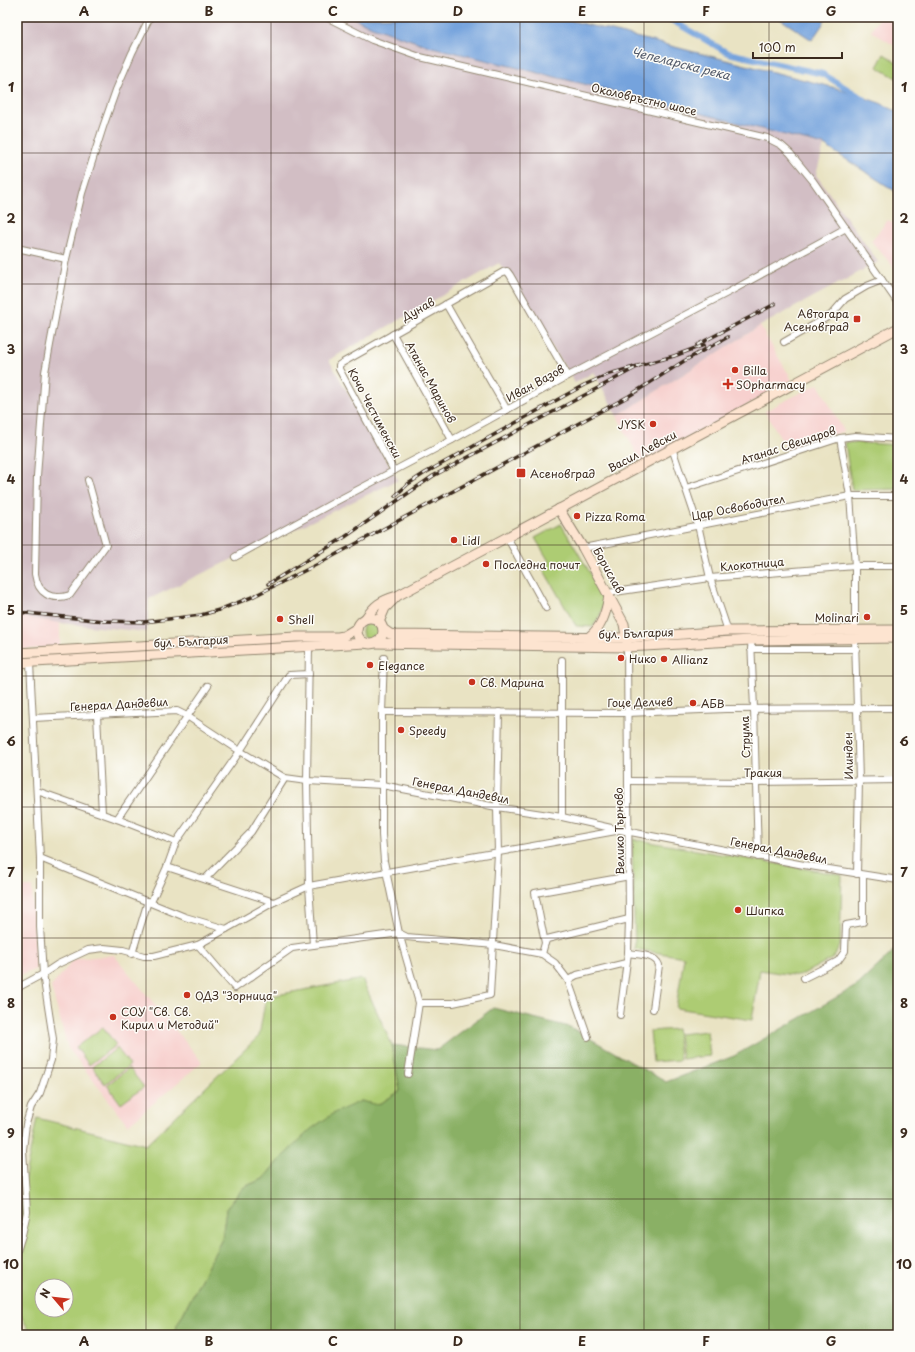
<svg xmlns="http://www.w3.org/2000/svg" width="915" height="1352" font-family="'Playpen Sans',sans-serif">
	<rect width="100%" height="100%" fill="#fdfcf7"/>
	<filter id="ink" filterUnits="userSpaceOnUse"><feTurbulence type="fractalNoise" baseFrequency=".025" numOctaves="2"/><feDisplacementMap in="SourceGraphic" scale="8" xChannelSelector="R" yChannelSelector="G"/><feConvolveMatrix kernelMatrix="1 2 1 2 8 2 1 2 1" color-interpolation-filters="sRGB"/></filter>
	<filter id="wash" filterUnits="userSpaceOnUse"><feTurbulence type="fractalNoise" baseFrequency=".012" numOctaves="4" result="noise"/><feDisplacementMap in="SourceGraphic" scale="16" xChannelSelector="R" yChannelSelector="G"/><feGaussianBlur stdDeviation="0.9" result="paint"/><feColorMatrix in="noise" values="0 0 0 0 0 0 0 0 0 0 0 0 0 0 0 0 0 1.4 0 .05"/><feComposite in="paint" operator="in"/></filter>
	<g filter="url(#wash)">
		<rect width="100%" height="100%" fill="#e9e3c3"/>
		<g fill="#f7d0ce">
			<polygon points="880,17 898,17 898,48 871,31"/>
			<polygon points="888,220 898,226 898,272 871,241"/>
			<polygon points="760,326 792,380 642,464 617,416"/>
			<polygon points="818,384 844,431 788,451 765,411"/>
			<polygon points="17,616 60,623 60,647 17,650"/>
			<polygon points="17,887 32,887 36,969 17,977"/>
			<polygon points="114,955 202,1062 128,1125 68,1048 51,987 74,959"/>
		</g>
		<polygon fill="#d2bec4" points="17,17 352,17 372,27 432,47 629,95 824,145 816,175 878,262 760,326 617,416 594,372 575,383 499,263 329,360 398,480 149,599 147,632 60,623 17,616"/>
		<g fill="#adcc73" stroke="#747b48" fill-rule="evenodd">
			<polygon points="884,54 898,63 898,79 877,67"/>
			<polygon points="845,442 898,445 898,489 852,490"/>
			<polygon points="561,524 605,598 601,613 593,627 576,626 542,567 550,563 535,538"/>
			<circle cx="371" cy="631" r="9"/>
			<polygon points="632,839 842,875 840,946 833,958 799,976 760,970 752,1020 676,1008 684,957 635,949"/>
			<path d="M362,979L392,1045L400,1091L378,1105L361,1101L280,1159L263,1179L244,1187L226,1209L222,1239L172,1335H32L18,1311V1211L37,1118L146,1145L259,1036L266,997ZM42,1286H66V1310H42Z"/>
			<polygon points="103,1027 116,1045 89,1065 76,1047"/>
			<polygon points="677,1029 680,1060 653,1062 650,1031"/>
			<polygon points="707,1031 710,1056 682,1059 679,1034"/>
			<polygon points="117,1048 130,1065 105,1084 92,1067"/>
			<polygon points="129,1068 144,1087 121,1104 107,1085"/>
		</g>
		<polygon fill="#8ab065" stroke="#626d42" points="898,947 898,1335 172,1335 222,1239 226,1209 244,1187 263,1179 280,1159 311,1129 334,1113 361,1101 378,1105 400,1091 392,1045 437,1050 493,1008 570,1027 666,1082 734,1056 858,985"/>
		<g fill="#75a3dd" stroke="#58667e">
			<polygon points="352,17 557,17 836,88 880,103 898,112 898,193 824,145 629,95 432,47 372,27"/>
			<polygon points="777,17 819,17 825,21 812,40"/>
		</g>
		<g fill="none" stroke-linecap="round" stroke-linejoin="round">
			<polyline stroke="#75a3dd" stroke-width="6" points="666,17 728,53 823,74 864,99"/>
		</g>
	</g>
	<g filter="url(#ink)">
		<g fill="none" stroke-linecap="round" stroke-linejoin="round">
			<defs>
				<g id="street">
					<polyline points="326,17 372,40 420,57 767,138 781,145 790,153 813,181 898,303"/>
					<polyline points="17,248 66,259"/>
					<polyline points="446,304 507,410"/>
					<polyline points="393,334 452,440"/>
					<polyline points="784,342 831,315 845,299 867,286 882,280"/>
					<polyline points="840,438 850,496 855,566 855,630"/>
					<polyline points="672,448 698,525 710,578 728,631"/>
					<polyline points="394,471 339,369 339,365 342,363 503,272 507,271 510,275 568,376"/>
					<path d="M88,480L106,545L70,595C51,601 38,594 35,574L37,476L45,372L66,259L82,193L103,127L116,90L132,53L150,17"/>
					<polyline points="686,488 840,438 855,436 898,439"/>
					<polyline points="507,537 546,608"/>
					<polyline points="583,548 850,496 898,496"/>
					<polyline points="235,557 331,504 452,440 568,376 729,292 846,228"/>
					<polyline points="608,593 710,578 855,566 898,566"/>
					<polyline points="855,638 859,781 857,874"/>
					<polyline points="751,640 754,709 758,857"/>
					<polyline points="309,647 307,781 309,886 313,945"/>
					<polyline points="751,649 856,649"/>
					<polyline points="384,658 382,712 382,835 384,861 399,933 419,1003 408,1074"/>
					<polyline points="382,712 627,713 726,709 898,708"/>
					<polyline points="97,715 102,813"/>
					<polyline points="33,718 177,711 187,716 240,751 285,778 307,781 382,785 497,807 562,817 620,830 804,865 898,880"/>
					<polyline points="629,781 756,782 898,780"/>
					<polyline points="37,791 117,819 176,842"/>
					<polyline points="562,817 562,660"/>
					<polyline points="117,819 208,686"/>
					<polyline points="40,858 185,917 226,929"/>
					<polyline points="167,867 274,902"/>
					<polyline points="205,879 251,832 285,778"/>
					<polyline points="151,902 167,867 176,842 240,751 289,675 309,674"/>
					<polyline points="545,943 535,893 630,876"/>
					<polyline points="198,945 235,988 292,948 399,933 407,937 494,945 542,954 555,963 568,980 588,1037"/>
					<path d="M628,953C638,955 655,954 659,965L653,1009"/>
					<polyline points="132,954 148,901"/>
					<polyline points="542,954 545,943 547,939 629,919"/>
					<polyline points="804,978 838,961 845,951 846,925 863,922 863,875"/>
					<polyline points="568,980 577,975 626,963"/>
					<polyline points="17,988 43,974 58,964 88,950 104,948 123,950 144,956 154,956 198,945 274,902 309,886 616,831"/>
					<polyline points="419,1003 453,1003 490,995 498,853 497,807 499,712"/>
					<polyline points="620,1015 628,953 629,919 627,647"/>
					<polyline points="17,1251 22,1235 27,1212 23,1150 26,1124 31,1107 40,1093 51,1060 53,1039 43,974 40,927 40,858 30,663"/>
				</g>
				<g id="secondary">
					<polyline points="559,509 583,548 624,624 627,642"/>
					<circle cx="370" cy="631" r="13"/>
					<path d="M365,619C375,605 380,601 397,596L898,328"/>
					<polyline points="379,622 385,608 396,597"/>
					<polyline points="383,629 390,634 395,635 627,638 728,631 898,630"/>
					<path d="M589,637C602,627 606,613 609,596"/>
					<polyline points="375,643 627,647 751,640 898,638"/>
					<polyline points="17,653 296,637 338,637 344,636 357,628"/>
					<polyline points="17,663 366,643"/>
				</g>
			</defs>
			<use href="#street" stroke="#928670" stroke-width="8"/>
			<use href="#secondary" stroke="#928670" stroke-width="11"/>
			<use href="#street" stroke="#fff" stroke-width="6"/>
			<use href="#secondary" stroke="#fde4d0" stroke-width="9"/>
			<defs>
				<g id="rail">
					<polyline points="697,345 775,304"/>
					<polyline points="395,496 408,484 425,473 584,385 609,374 674,356 704,345"/>
					<polyline points="268,584 345,537 433,476 639,366"/>
					<polyline points="17,612 104,621 144,622 201,615 219,610 252,597 322,562 629,396 684,361 728,337"/>
				</g>
			</defs>
			<use href="#rail" stroke="#3b2a1e" stroke-width="3.5"/>
			<use href="#rail" stroke="#fdfcf7" stroke-width="2" stroke-dasharray="6" stroke-linecap="butt"/>
		</g>
	</g>
	<path fill="none" stroke="#3b2a1e" stroke-width="1" stroke-opacity="0.55" d="M146,17V1335M271,17V1335M395,17V1335M520,17V1335M644,17V1335M769,17V1335M17,153H898M17,284H898M17,414H898M17,545H898M17,676H898M17,807H898M17,938H898M17,1068H898M17,1199H898"/>
	<g fill="#c8321e" stroke="#fdfcf7" stroke-width="1.5">
		<rect x="853" y="315" width="8" height="8" rx="2"/>
		<circle cx="735" cy="370" r="4"/>
		<path d="M726 378h4v4h4v4h-4v4h-4v-4h-4v-4h4z"/>
		<circle cx="653" cy="424" r="4"/>
		<rect x="516" y="468" width="10" height="10" rx="2"/>
		<circle cx="577" cy="516" r="4"/>
		<circle cx="454" cy="540" r="4"/>
		<circle cx="486" cy="564" r="4"/>
		<circle cx="867" cy="617" r="4"/>
		<circle cx="280" cy="619" r="4"/>
		<circle cx="621" cy="658" r="4"/>
		<circle cx="664" cy="659" r="4"/>
		<circle cx="370" cy="665" r="4"/>
		<circle cx="472" cy="682" r="4"/>
		<circle cx="693" cy="703" r="4"/>
		<circle cx="401" cy="730" r="4"/>
		<circle cx="738" cy="910" r="4"/>
		<circle cx="187" cy="995" r="4"/>
		<circle cx="113" cy="1017" r="4"/>
	</g>
	<g text-anchor="middle" dominant-baseline="central" stroke-width="3" stroke-linejoin="round" paint-order="stroke">
		<g font-size="11" fill="#3b2a1e" stroke="#fdfcf7">
			<text transform="translate(644 99) rotate(13)">Околовръстно шосе</text>
			<text transform="translate(418 309) rotate(-29)">Дунав</text>
			<text transform="translate(431 382) rotate(61)">Атанас Маринов</text>
			<text transform="translate(535 383) rotate(-29)">Иван Вазов</text>
			<text transform="translate(375 413) rotate(62)">Кочо Честименски</text>
			<text transform="translate(788 445) rotate(-18)">Атанас Свещаров</text>
			<text transform="translate(642 451) rotate(-28)">Васил Левски</text>
			<text transform="translate(738 507) rotate(-11)">Цар Освободител</text>
			<text transform="translate(752 564) rotate(-5)">Клокотница</text>
			<text transform="translate(609 570) rotate(61)">Борислав</text>
			<text transform="translate(636 633) rotate(-2)">бул. България</text>
			<text transform="translate(191 641) rotate(-3)">бул. България</text>
			<text transform="translate(640 702) rotate(-1)">Гоце Делчев</text>
			<text transform="translate(119 704) rotate(-3)">Генерал Дандевил</text>
			<text transform="translate(745 737) rotate(-92)">Струма</text>
			<text transform="translate(848 756) rotate(-91)">Илинден</text>
			<text x="763" y="772">Тракия</text>
			<text transform="translate(461 790) rotate(11)">Генерал Дандевил</text>
			<text transform="translate(619 831) rotate(-91)">Велико Търново</text>
			<text transform="translate(779 850) rotate(11)">Генерал Дандевил</text>
		</g>
		<g font-size="11" fill="#3b2a1e" stroke="#fdfcf7" text-anchor="start">
			<text x="849" y="313" text-anchor="end">Автогара<tspan x="849" dy="13">Асеновград</tspan></text>
			<text x="743" y="370">Billa</text>
			<text x="736" y="384">SOpharmacy</text>
			<text x="645" y="424" text-anchor="end">JYSK</text>
			<text x="530" y="473">Асеновград</text>
			<text x="585" y="516">Pizza Roma</text>
			<text x="462" y="540">Lidl</text>
			<text x="494" y="564">Последна почит</text>
			<text x="859" y="617" text-anchor="end">Molinari</text>
			<text x="288" y="619">Shell</text>
			<text x="629" y="658">Нико</text>
			<text x="672" y="659">Allianz</text>
			<text x="378" y="665">Elegance</text>
			<text x="480" y="682">Св. Марина</text>
			<text x="701" y="703">АБВ</text>
			<text x="409" y="730">Speedy</text>
			<text x="746" y="910">Шипка</text>
			<text x="195" y="995">ОДЗ "Зорница"</text>
			<text x="121" y="1011">СОУ "Св. Св.<tspan x="121" dy="13">Кирил и Методий"</tspan></text>
		</g>
		<g font-size="12" font-style="italic" fill="#525a6a" stroke="#fdfcf7">
			<text transform="translate(681 63) rotate(14)">Чепеларска река</text>
		</g>
	</g>
	<rect width="915" height="1352" fill="none" stroke="#fdfcf7" stroke-width="44"/>
	<g transform="translate(54 1298) rotate(298)"><circle r="19" fill="#fdfcf7" stroke="#afa8a0"/>
	<path d="M0-3L7 15L0 10L-7 15Z" fill="#c8321e"/>
	<text y="-6" font-size="11" font-weight="bold" text-anchor="middle" fill="#3b2a1e">N</text>
	</g>
	<path d="M753 52v6h89v-6" fill="none" stroke="#3b2a1e" stroke-width="2"/>
	<text x="759" y="52" font-size="12" fill="#3b2a1e" stroke="#fdfcf7" stroke-width="3" paint-order="stroke">100 m</text>
	<rect x="22" y="22" width="871" height="1308" fill="none" stroke="#3b2a1e" stroke-width="1.5"/>
	<g font-size="13" text-anchor="middle" font-weight="bold" fill="#3b2a1e">
		<text x="84" y="16">A</text>
		<text x="209" y="16">B</text>
		<text x="333" y="16">C</text>
		<text x="458" y="16">D</text>
		<text x="582" y="16">E</text>
		<text x="706" y="16">F</text>
		<text x="831" y="16">G</text>
		<text x="11" y="92">1</text>
		<text x="904" y="92">1</text>
		<text x="11" y="223">2</text>
		<text x="904" y="223">2</text>
		<text x="11" y="354">3</text>
		<text x="904" y="354">3</text>
		<text x="11" y="484">4</text>
		<text x="904" y="484">4</text>
		<text x="11" y="615">5</text>
		<text x="904" y="615">5</text>
		<text x="11" y="746">6</text>
		<text x="904" y="746">6</text>
		<text x="11" y="877">7</text>
		<text x="904" y="877">7</text>
		<text x="11" y="1008">8</text>
		<text x="904" y="1008">8</text>
		<text x="11" y="1138">9</text>
		<text x="904" y="1138">9</text>
		<text x="11" y="1269">10</text>
		<text x="904" y="1269">10</text>
		<text x="84" y="1346">A</text>
		<text x="209" y="1346">B</text>
		<text x="333" y="1346">C</text>
		<text x="458" y="1346">D</text>
		<text x="582" y="1346">E</text>
		<text x="706" y="1346">F</text>
		<text x="831" y="1346">G</text>
	</g>
</svg>
